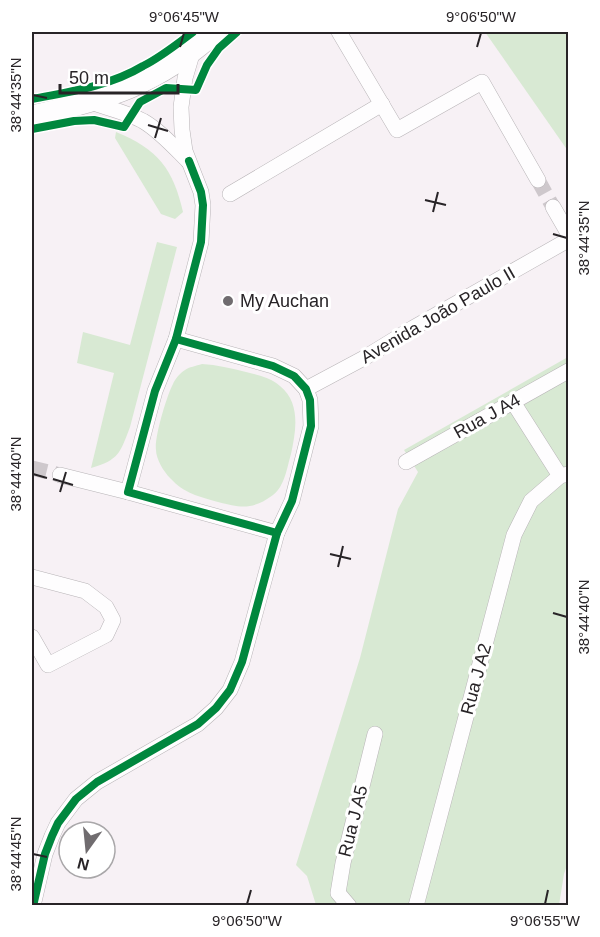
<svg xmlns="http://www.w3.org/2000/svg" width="600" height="937" font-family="Helvetica,sans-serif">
	<rect width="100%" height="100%" fill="#f7f1f5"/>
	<g fill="#d8e9d3">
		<polygon points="485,32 568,32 568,151"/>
		<path d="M116,132C158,149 173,169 183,212L175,219L161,214L115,138Z"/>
		<path d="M157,242L177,247L130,427C120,453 119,460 91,468L114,373L77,363L83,332L130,345Z"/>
		<polygon points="568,357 568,862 564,874 559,905 316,905 307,876 296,865 360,658 398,509 418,472 404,450"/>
		<path d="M202,364C217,365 231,368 246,372C258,375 271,378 280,386C301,403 296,431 291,454C287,467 285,486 273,495C253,510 241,508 218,502C198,496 185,494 170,478C164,472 156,459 156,450C154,438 167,395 173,384C175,379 180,373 185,370C189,367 196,366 202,364Z"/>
	</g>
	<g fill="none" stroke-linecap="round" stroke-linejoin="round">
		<g stroke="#cec8cc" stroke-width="15" stroke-dasharray="15 8" stroke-linecap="butt">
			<polyline points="538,180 553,207"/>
			<polyline points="32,468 60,475"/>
		</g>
		<defs>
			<g id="minor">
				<polyline points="339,32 397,130 482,82 538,180"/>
				<polyline points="193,51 185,78 181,107 182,130 185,151 201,192 203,205 201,242 176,339 155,391 128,492 277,533"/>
				<path d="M90,102C107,108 126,112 143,121C160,131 174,147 188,161"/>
				<polyline points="230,194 382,104"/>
				<polyline points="553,207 568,233"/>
				<polyline points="306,389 364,358 413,328 568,240"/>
				<polyline points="513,402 560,476"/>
				<polyline points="406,462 568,371"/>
				<polyline points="60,475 128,492"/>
				<polyline points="32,577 85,591 106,607 113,620 106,635 48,665 32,637"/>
				<polyline points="33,906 45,854 52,836 58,823 76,799 97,782 198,724 216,708 230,690 242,662 277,533 292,501 311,426 310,400 306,389 294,376 273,366 176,339"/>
				<polyline points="349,906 338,893 343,863 375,734"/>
				<polyline points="416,906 514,535 531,501 560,476 568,474"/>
			</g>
			<path id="secondary" d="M32,116C108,99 156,85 216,32"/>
		</defs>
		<use href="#minor" stroke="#b8b4b7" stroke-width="16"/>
		<use href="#secondary" stroke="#b8b4b7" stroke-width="22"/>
		<use href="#minor" stroke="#fefdfe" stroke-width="15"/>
		<use href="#secondary" stroke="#fefdfe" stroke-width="21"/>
		<defs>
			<g id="cycleway">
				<path d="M32,99C69,92 110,86 143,66C161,57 177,44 193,32"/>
				<polyline points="32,129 74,121 94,120 124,127 140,102 166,88 196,90 207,65 219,48 237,32"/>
				<polyline points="189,161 201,192 203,205 201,242 176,339 155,391 128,492 277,533"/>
				<polyline points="33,906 45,854 52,836 58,823 76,799 97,782 198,724 216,708 230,690 242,662 277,533 292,501 311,426 310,400 306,389 294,376 273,366 176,339"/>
			</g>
		</defs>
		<use href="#cycleway" stroke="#fff" stroke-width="11"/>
		<use href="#cycleway" stroke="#00873e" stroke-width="8"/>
	</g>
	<path fill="none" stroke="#282427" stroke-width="2" d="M180,47L184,33M477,47L481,33M33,95L47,98M148,125L168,131M155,138L161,118M425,200L446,205M433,212L438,192M553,234L567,238M33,474L47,478M53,479L73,485M60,492L66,472M330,554L351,559M338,567L343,546M553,613L567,617M33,854L47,857M247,904L251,890M545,904L548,890"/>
	<circle fill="#706c6f" stroke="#fff" stroke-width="2" cx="228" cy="301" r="6"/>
	<g text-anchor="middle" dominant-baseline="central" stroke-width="6" stroke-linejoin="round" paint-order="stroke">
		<g font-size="18" fill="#282427" stroke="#fff" text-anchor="start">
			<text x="240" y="301">My Auchan</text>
		</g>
		<g font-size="18" fill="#282427" stroke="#fff">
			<text transform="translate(438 315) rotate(-30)">Avenida João Paulo II</text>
			<text transform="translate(487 416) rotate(-29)">Rua J A4</text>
			<text transform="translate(476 679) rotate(-75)">Rua J A2</text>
			<text transform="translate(353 821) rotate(-76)">Rua J A5</text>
		</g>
	</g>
	<rect width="600" height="937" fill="none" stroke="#ffffff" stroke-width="66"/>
	<g transform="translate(87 850) rotate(195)"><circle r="28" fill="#ffffff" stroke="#a9a7a9" stroke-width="1.5"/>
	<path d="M0-4.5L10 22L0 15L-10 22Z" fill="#706c6f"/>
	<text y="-9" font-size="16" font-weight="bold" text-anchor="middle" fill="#282427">N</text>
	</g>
	<path d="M60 84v9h118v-9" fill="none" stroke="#282427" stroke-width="3"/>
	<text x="69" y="84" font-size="18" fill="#282427" stroke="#ffffff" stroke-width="4.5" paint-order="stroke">50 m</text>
	<rect x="33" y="33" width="534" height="871" fill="none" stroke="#282427" stroke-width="2"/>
	<g font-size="15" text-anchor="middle" fill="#282427">
		<text x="184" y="22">9°06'45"W</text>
		<text x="481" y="22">9°06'50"W</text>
		<text transform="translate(16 95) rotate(-90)" y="5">38°44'35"N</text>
		<text transform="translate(584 238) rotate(-90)" y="5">38°44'35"N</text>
		<text transform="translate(16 474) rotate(-90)" y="5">38°44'40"N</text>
		<text transform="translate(584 617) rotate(-90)" y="5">38°44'40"N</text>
		<text transform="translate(16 854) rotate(-90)" y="5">38°44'45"N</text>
		<text x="247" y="926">9°06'50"W</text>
		<text x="545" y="926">9°06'55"W</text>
	</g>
</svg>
